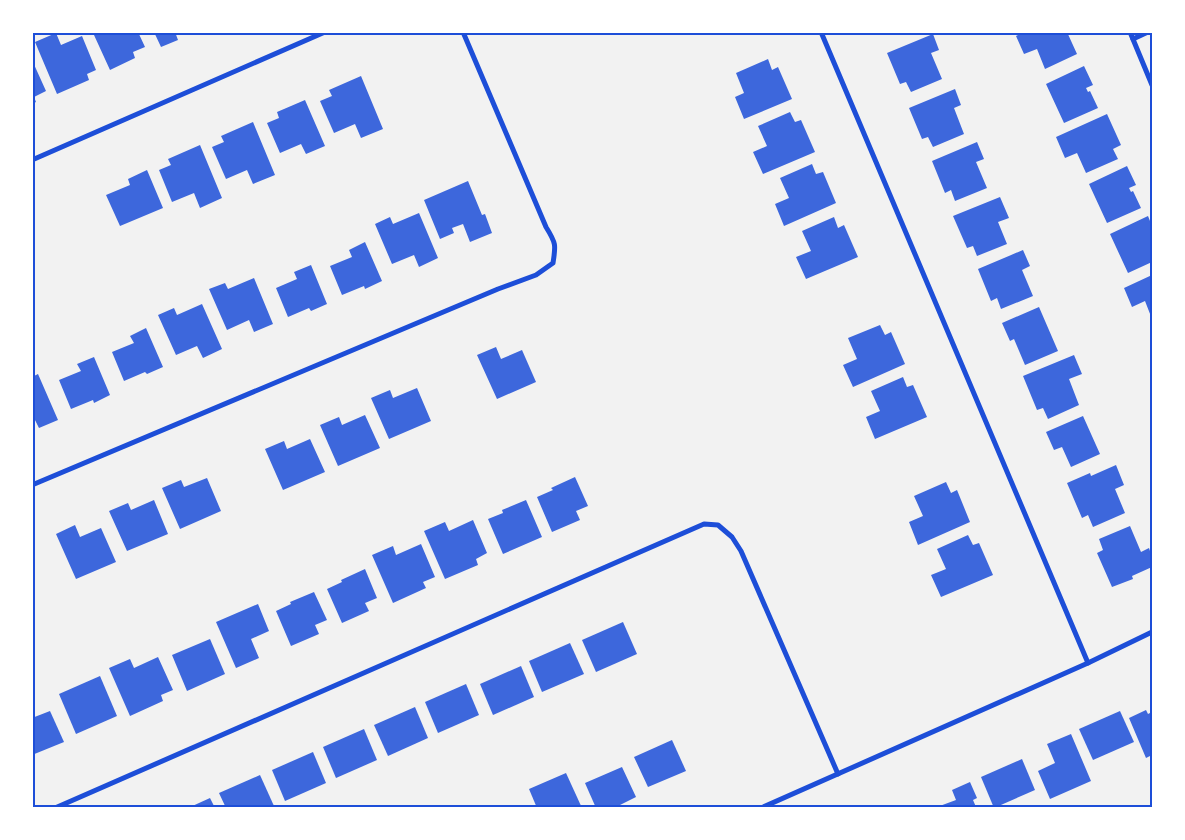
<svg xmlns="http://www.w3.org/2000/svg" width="1185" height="840" font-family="'Noto Serif',serif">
	<rect width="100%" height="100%" fill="#f2f2f2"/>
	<g fill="#3d67dc">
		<polygon points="99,32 138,32 145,47 133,52 135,58 110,70 94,35"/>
		<polygon points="154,32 175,32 178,40 161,47"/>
		<polygon points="1024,32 1067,32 1077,54 1045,69 1037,49 1024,54 1016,36"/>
		<polygon points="56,33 61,45 82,36 96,70 87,74 89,80 57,94 35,42"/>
		<polygon points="933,34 939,50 931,53 942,79 911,92 906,82 900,84 887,53"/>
		<polygon points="768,59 772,70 778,67 792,99 744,119 735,97 744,93 736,73"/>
		<polygon points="32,60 46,91 34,97 36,102 32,104"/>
		<polygon points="1084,66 1093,85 1086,88 1088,92 1090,91 1098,108 1064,123 1046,84"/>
		<polygon points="361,76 383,129 361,138 355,124 334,133 320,101 332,96 329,90"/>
		<polygon points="955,89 961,105 954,108 964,134 933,147 928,137 922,139 909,108"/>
		<polygon points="305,100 325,146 306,154 301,144 280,153 267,123 279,118 277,112"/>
		<polygon points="790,112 795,122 801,120 815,152 763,174 753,152 767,146 758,126"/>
		<polygon points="1107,114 1121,145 1113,149 1118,159 1086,173 1077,153 1065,158 1056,137"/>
		<polygon points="253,122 275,175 253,184 247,170 226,179 212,147 224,142 221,136"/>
		<polygon points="977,142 984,159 976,162 987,188 955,201 951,190 945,193 932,161"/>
		<polygon points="200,145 222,198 200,208 194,193 172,202 159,170 171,165 168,159"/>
		<polygon points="812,164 816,174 823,172 836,203 784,226 775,204 789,198 780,178"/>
		<polygon points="1127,166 1136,185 1129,188 1131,192 1133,191 1141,208 1107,223 1089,184"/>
		<polygon points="147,170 163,208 120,226 106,195 130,185 128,179"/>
		<polygon points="468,181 482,215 485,214 492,233 470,242 463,224 452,228 454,233 440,239 424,200"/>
		<polygon points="1000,197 1009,218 998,222 1007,244 977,256 973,246 967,248 953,216"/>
		<polygon points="419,213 438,258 419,267 414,255 392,264 375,224 390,217 393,224"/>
		<polygon points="1148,216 1152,226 1152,237 1150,239 1152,242 1152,262 1128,273 1110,234"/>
		<polygon points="834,217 838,228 844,225 858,257 806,279 796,257 811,251 802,231"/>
		<polygon points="365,242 382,281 365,289 364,286 342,295 330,266 352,257 349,250"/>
		<polygon points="1023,250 1030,266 1022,270 1033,296 1001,309 997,298 991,301 978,269"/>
		<polygon points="311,265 327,304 311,311 309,308 288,317 276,288 297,279 294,272"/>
		<polygon points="1152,275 1152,319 1145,301 1132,307 1124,288"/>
		<polygon points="254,278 273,324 254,332 249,320 227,330 209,289 225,283 228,289"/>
		<polygon points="202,304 222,349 203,358 197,346 176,355 158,315 174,308 177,315"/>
		<polygon points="1039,307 1058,351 1025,365 1014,339 1010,341 1002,323"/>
		<polygon points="880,325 885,335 891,332 905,364 853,387 843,365 857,359 848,338"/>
		<polygon points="146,328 163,367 147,374 145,372 124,381 112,352 134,343 130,336"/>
		<polygon points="496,347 501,359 522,350 536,382 497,399 477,355"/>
		<polygon points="1074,355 1082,374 1069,379 1079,405 1048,419 1043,408 1037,410 1023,376"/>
		<polygon points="94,357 110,395 94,403 93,400 71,409 59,380 81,371 77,364"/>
		<polygon points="38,374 58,420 39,428 33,416 32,417 32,377"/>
		<polygon points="903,377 907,387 913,385 927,417 875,439 866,417 880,411 871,391"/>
		<polygon points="417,388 431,421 389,439 371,398 390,390 393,398"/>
		<polygon points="365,415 380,448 338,466 320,425 339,417 342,425"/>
		<polygon points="1083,416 1100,454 1071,467 1062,447 1054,450 1046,432"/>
		<polygon points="310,439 325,472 283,490 265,449 284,441 287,449"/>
		<polygon points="1116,465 1124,485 1115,489 1125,513 1093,527 1088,515 1082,518 1067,483 1090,473 1091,476"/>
		<polygon points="575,477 588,506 576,511 580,520 552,532 537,497 553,490 551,488"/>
		<polygon points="207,478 221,511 180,529 162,488 181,480 184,487"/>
		<polygon points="946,482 951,493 957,490 970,522 918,545 909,522 923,516 914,496"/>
		<polygon points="154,500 168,534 127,551 109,511 128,503 131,510"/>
		<polygon points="526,500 542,537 503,554 488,519 503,513 502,510"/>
		<polygon points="473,520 487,553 476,559 478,565 445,579 424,531 445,522 449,531"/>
		<polygon points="75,525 80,537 101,528 116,562 76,579 56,534"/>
		<polygon points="1130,526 1141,552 1149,548 1152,557 1152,567 1132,576 1133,579 1112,587 1097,553 1103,550 1099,539"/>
		<polygon points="968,535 973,545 979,543 993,575 941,597 931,575 946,569 937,549"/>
		<polygon points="421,544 435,577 423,582 426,588 393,603 372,555 393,546 396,555"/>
		<polygon points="365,569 377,598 365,603 369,611 342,623 327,589 342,582 341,580"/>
		<polygon points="314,592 327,620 315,625 319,634 291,646 276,611 291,604 290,602"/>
		<polygon points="258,604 269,631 251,639 259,658 236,668 216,622"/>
		<polygon points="623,622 637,654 596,672 582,640"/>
		<polygon points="210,639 225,674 187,691 172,655"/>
		<polygon points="570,643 584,674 542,692 529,661"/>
		<polygon points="158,657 173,690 161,695 163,701 130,716 109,668 130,659 134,668"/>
		<polygon points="521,666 534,697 493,715 480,684"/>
		<polygon points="100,676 117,716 76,734 59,694"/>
		<polygon points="466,684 479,715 438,733 425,702"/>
		<polygon points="415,707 428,738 388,756 374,725"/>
		<polygon points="1146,710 1148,714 1152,712 1152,755 1146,758 1129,718"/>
		<polygon points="50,711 64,742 32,755 32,718"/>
		<polygon points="1120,711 1134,742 1093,760 1079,729"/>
		<polygon points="364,729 377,760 336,778 323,747"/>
		<polygon points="1071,734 1091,781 1050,799 1038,771 1055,763 1047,744"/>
		<polygon points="672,740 686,771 648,787 634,757"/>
		<polygon points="313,752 326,783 285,801 272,770"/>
		<polygon points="1022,759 1035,790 994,808 981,777"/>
		<polygon points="622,767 636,797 614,808 596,808 585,783"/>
		<polygon points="566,773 582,808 537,808 529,789"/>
		<polygon points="260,775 274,806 271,808 226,808 219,793"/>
		<polygon points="970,782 977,798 973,800 976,807 937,807 956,800 952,790"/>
		<polygon points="210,798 215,808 188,808"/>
	</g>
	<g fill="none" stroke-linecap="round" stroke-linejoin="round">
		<g stroke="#1d4ed8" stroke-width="5">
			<polyline points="821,32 1088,663"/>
			<polyline points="1130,32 1152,85"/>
			<polyline points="1133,39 1148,32"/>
			<polyline points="32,160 325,32"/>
			<path d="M32,485L498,289L536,275L553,263C556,245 556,243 546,227L463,32"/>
			<polyline points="55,808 704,524 718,525 732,537 741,551 838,774"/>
			<polyline points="761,808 1088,663 1152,632"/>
		</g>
	</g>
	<rect width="1185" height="840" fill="none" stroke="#ffffff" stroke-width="68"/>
	<rect x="34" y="34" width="1117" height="772" fill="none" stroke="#1d4ed8" stroke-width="2"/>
</svg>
